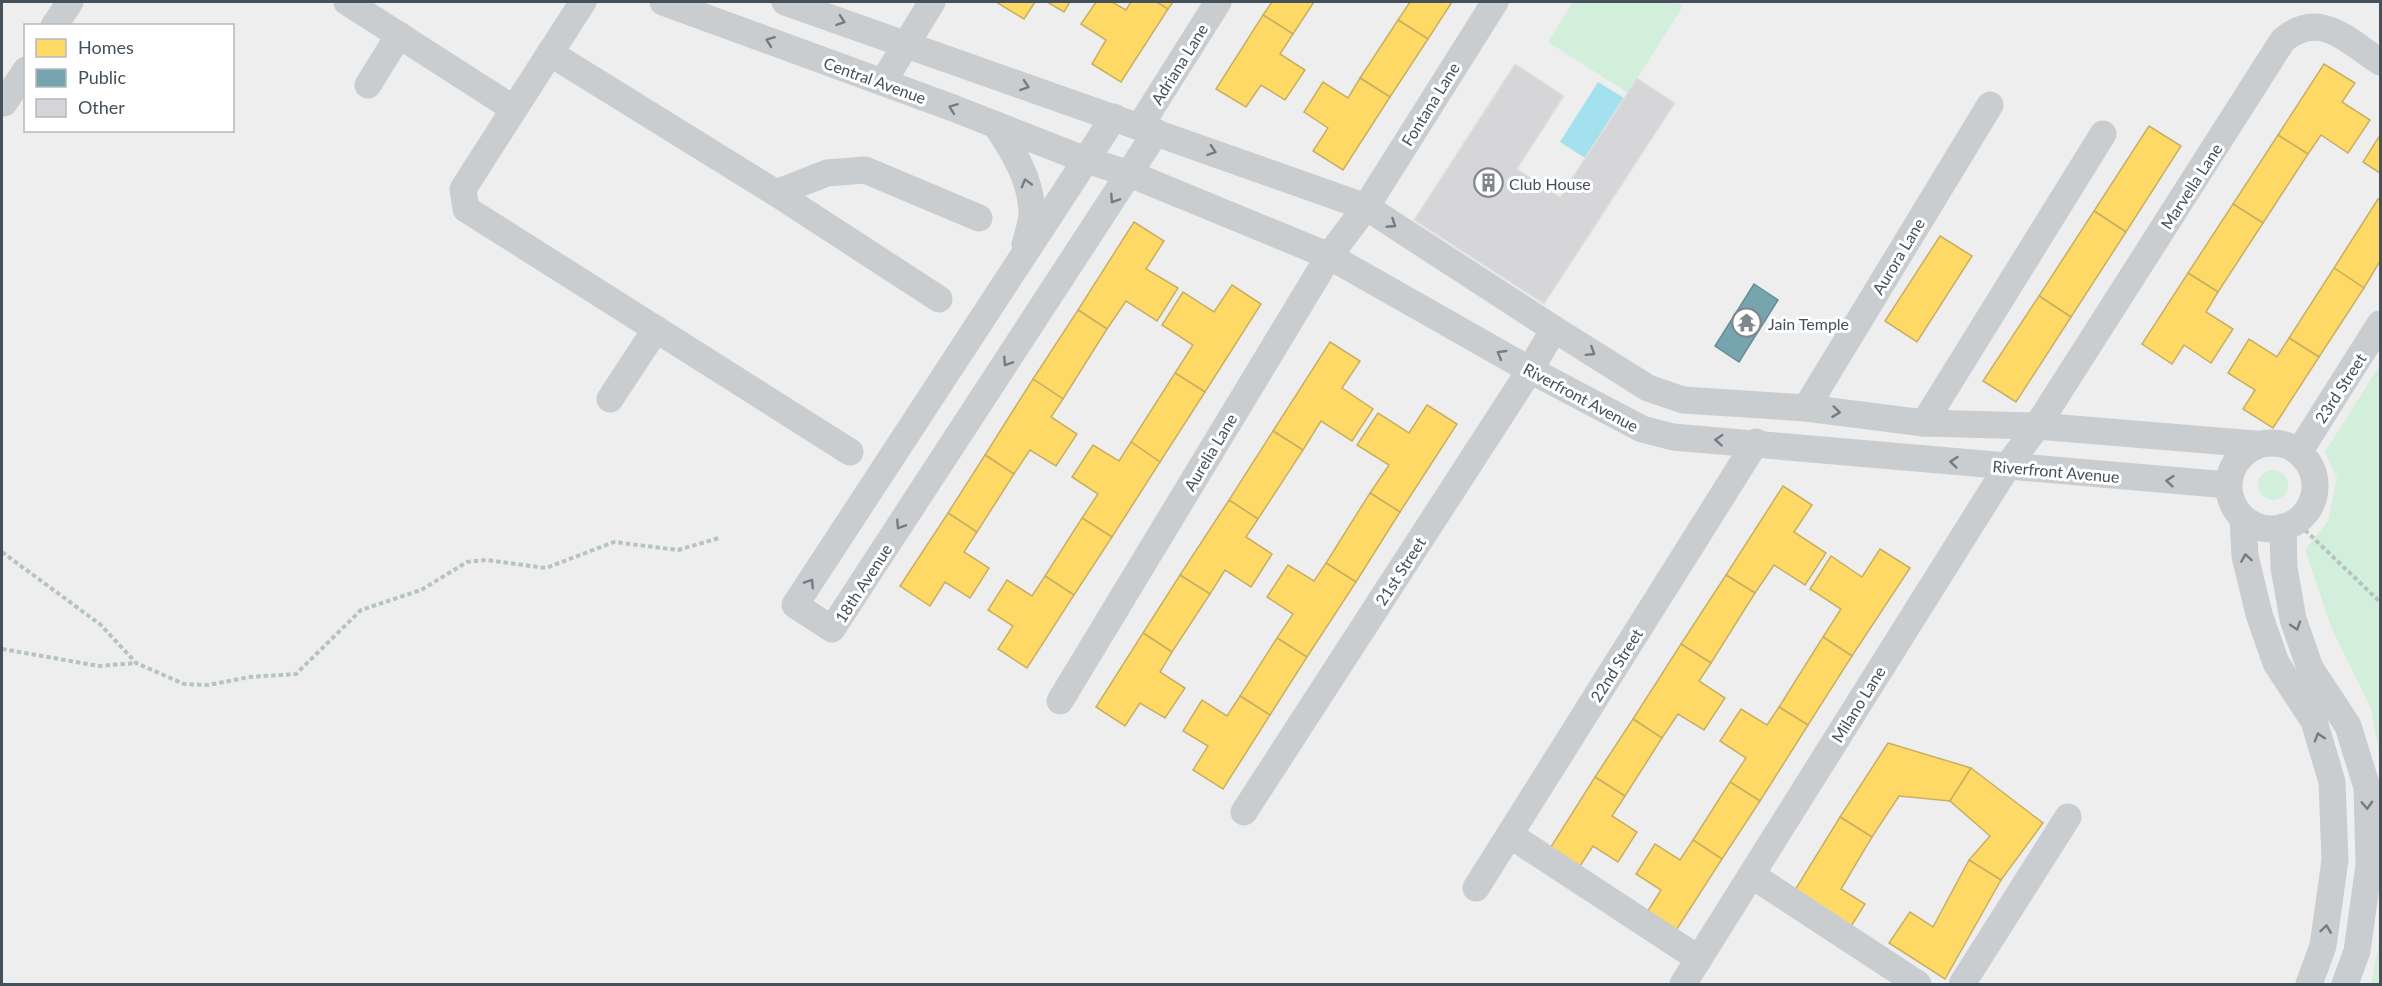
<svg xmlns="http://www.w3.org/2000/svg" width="2382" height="986" font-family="Lato,sans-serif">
	<rect width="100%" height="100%" fill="#efeeee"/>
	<g fill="#d1efdb">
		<polygon points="1573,2 1675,2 1683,6 1628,93 1548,42"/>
		<polygon points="2380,365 2380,757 2371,708 2332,629 2305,550 2328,521 2337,478 2325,452"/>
		<circle cx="2273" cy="485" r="15"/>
		<polygon points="2380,939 2380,984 2371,984"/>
	</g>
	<polygon fill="#a3e1ef" points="1598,82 1624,98 1585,158 1560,142"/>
	<g fill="#ffd966" stroke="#c7b063" stroke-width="1.5">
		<polygon points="996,2 1035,2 1024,19"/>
		<polygon points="1047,2 1070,2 1064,12"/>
		<polygon points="1096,2 1112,2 1126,10 1131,2 1157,2 1168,9 1121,82 1092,64 1106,40 1081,24"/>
		<polygon points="1157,2 1173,2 1168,9"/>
		<polygon points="1272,2 1314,2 1293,34 1263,15"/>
		<polygon points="1410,2 1452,2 1428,39 1398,20"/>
		<polygon points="1263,15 1293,34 1280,54 1305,70 1285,100 1261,85 1246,107 1216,89"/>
		<polygon points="1398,20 1428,39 1390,97 1360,78"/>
		<polygon points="2324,64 2355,83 2342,102 2370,120 2348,153 2321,135 2308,154 2278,135"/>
		<polygon points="1360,78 1390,97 1343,170 1313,151 1328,128 1304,112 1323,82 1348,98"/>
		<polygon points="2149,126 2181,146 2126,232 2094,211"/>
		<polygon points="2278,135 2308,154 2263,223 2233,204"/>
		<polygon points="2380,135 2380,173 2363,162"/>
		<polygon points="2378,199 2380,200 2380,261 2364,288 2334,268"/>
		<polygon points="2233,204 2263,223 2218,292 2188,273"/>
		<polygon points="2094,211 2126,232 2071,317 2039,296"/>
		<polygon points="1134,222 1164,241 1146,269 1178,288 1157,321 1126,301 1107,329 1078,310"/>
		<polygon points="1940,236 1972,256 1917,342 1885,321"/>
		<polygon points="2334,268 2364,288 2319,357 2289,338"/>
		<polygon points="2188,273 2218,292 2206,312 2233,329 2211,363 2184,345 2172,364 2142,344"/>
		<polygon points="1232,285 1261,304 1205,392 1175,373 1193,345 1162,325 1183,292 1214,312"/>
		<polygon points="2039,296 2071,317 2016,402 1983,381"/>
		<polygon points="1078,310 1107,329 1063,399 1033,379"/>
		<polygon points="2289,338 2319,357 2273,428 2243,409 2255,390 2228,373 2249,339 2277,357"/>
		<polygon points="1330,342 1360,361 1342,388 1373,409 1352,441 1321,421 1303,450 1273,431"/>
		<polygon points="1175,373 1205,392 1160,462 1131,442"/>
		<polygon points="1033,379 1063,399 1051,417 1077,434 1056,466 1030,450 1014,474 985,455"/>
		<polygon points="1427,405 1457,424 1400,512 1370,493 1389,465 1357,445 1378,413 1409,433"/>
		<polygon points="1273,431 1303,450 1258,519 1229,500"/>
		<polygon points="1131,442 1160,462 1112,537 1082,518 1098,494 1072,477 1093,445 1119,461"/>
		<polygon points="985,455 1014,474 977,532 948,513"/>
		<polygon points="1783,486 1812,505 1794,532 1826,553 1805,585 1774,565 1755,593 1726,575"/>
		<polygon points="1370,493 1400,512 1356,582 1326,563"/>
		<polygon points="1229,500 1258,519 1246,537 1272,554 1251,587 1225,570 1210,594 1180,575"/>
		<polygon points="948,513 977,532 964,552 989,568 970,598 945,582 930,606 900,586"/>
		<polygon points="1082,518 1112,537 1074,595 1045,576"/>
		<polygon points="1880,549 1910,568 1852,656 1823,637 1841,609 1810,589 1831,556 1862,577"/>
		<polygon points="1326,563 1356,582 1307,657 1277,638 1293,614 1267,597 1288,565 1314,581"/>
		<polygon points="1180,575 1210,594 1172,652 1143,633"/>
		<polygon points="1726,575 1755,593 1711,663 1681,644"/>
		<polygon points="1045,576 1074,595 1027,668 998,649 1013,626 988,610 1007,580 1032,596"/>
		<polygon points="1143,633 1172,652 1160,672 1185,688 1165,718 1140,703 1125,726 1096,707"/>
		<polygon points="1823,637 1852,656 1808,725 1779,707"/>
		<polygon points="1277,638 1307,657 1270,715 1240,696"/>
		<polygon points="1681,644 1711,663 1699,681 1725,698 1704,730 1678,714 1662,738 1633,719"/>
		<polygon points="1240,696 1270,715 1223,789 1193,770 1208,746 1183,731 1202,700 1227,716"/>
		<polygon points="1779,707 1808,725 1760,801 1730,782 1746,758 1720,741 1741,709 1767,725"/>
		<polygon points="1633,719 1662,738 1625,796 1595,777"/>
		<polygon points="1888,743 1971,768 1950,801 1899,796 1872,837 1840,817"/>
		<polygon points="1971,768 2043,823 2001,880 1969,860 1990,836 1950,801"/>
		<polygon points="1595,777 1625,796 1612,816 1637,832 1618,862 1593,846 1578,869 1549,850"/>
		<polygon points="1730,782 1760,801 1722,859 1693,840"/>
		<polygon points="1840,817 1872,837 1841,889 1865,904 1850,928 1795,890"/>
		<polygon points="1693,840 1722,859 1675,932 1646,914 1661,890 1636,874 1655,844 1680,860"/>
		<polygon points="1969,860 2001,880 1945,979 1889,943 1910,912 1933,927"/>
	</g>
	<polygon fill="#76a5af" stroke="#678c96" stroke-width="1.5" points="1754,284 1778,300 1739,362 1715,346"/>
	<polygon fill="#d6d6d8" stroke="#e0e0e1" stroke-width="1.5" points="1515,64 1564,96 1517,169 1560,197 1637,78 1675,103 1544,304 1414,220"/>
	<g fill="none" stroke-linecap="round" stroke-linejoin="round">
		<g stroke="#b6c4bf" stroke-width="4" stroke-dasharray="4.5 3" stroke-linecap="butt">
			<polyline points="2305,530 2380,602"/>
			<polyline points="2,552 101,625 136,663 184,684 208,685 250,677 296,674 361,610 421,590 467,562 486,560 546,568 614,542 678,550 719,538"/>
			<polyline points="2,649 99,666 136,663"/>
		</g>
		<g stroke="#cacdcf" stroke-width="27">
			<polyline points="347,2 514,109"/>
			<polyline points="583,2 550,53 776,193"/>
			<polyline points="663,2 953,108 1086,160 1130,174 1329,256 1530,370 1642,429 1673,437 2228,485"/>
			<polyline points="785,2 1366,207 1554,329 1648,388 1683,400 1806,408 1924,423 2037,426 2255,444"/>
			<polyline points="54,26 70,2"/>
			<polyline points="550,53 463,189 466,209 850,452"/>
			<polyline points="883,82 932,2"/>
			<polyline points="368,85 399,35"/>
			<polyline points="2,102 4,103 26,70"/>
			<polyline points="1114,117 795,605 832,629 1156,132"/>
			<path d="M996,125C1013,151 1031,179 1032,212C1032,222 1028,234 1025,244"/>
			<polyline points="1140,126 1218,2"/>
			<polyline points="939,299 776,193 827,173 865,170 979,218"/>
			<polyline points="610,399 656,329"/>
			<polyline points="1806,408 1990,105"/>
			<polyline points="1924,423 2103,134"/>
			<circle cx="2272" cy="486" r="43"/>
			<polyline points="2299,452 2380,324"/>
			<polyline points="2243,518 2245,556 2259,614 2276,663 2314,721 2332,782 2335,860 2323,946 2309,984"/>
			<polyline points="2283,527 2284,568 2293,619 2310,668 2348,726 2367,787 2369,865 2357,951 2345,984"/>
			<polyline points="1060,701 1329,256 1366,207 1495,2"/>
			<polyline points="1244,812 1530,370 1554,329"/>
			<polyline points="1510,835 1699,959"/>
			<polyline points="1753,876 1918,984"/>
			<polyline points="1476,888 1756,442"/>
			<path d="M1683,984L2007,467L2037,426L2283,40C2320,9 2348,41 2380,62"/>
			<polyline points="1962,984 2068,817"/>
		</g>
	</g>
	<defs><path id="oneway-chevron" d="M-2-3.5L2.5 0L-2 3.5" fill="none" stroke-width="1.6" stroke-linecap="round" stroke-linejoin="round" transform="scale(1.5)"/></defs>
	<g stroke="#737c84">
		<use href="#oneway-chevron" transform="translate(841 21) rotate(19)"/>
		<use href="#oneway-chevron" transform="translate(770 41) rotate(-160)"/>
		<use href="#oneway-chevron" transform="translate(1025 86) rotate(19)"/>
		<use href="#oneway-chevron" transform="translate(953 108) rotate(-159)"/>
		<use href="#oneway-chevron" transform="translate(1212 151) rotate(19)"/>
		<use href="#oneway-chevron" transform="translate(1026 183) rotate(-106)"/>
		<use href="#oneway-chevron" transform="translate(1114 199) rotate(123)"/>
		<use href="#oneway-chevron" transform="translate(1392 224) rotate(33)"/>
		<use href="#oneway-chevron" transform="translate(1591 352) rotate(32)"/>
		<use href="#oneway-chevron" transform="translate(1501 354) rotate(-150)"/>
		<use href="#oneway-chevron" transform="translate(1007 362) rotate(123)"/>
		<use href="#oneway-chevron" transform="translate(1836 412) rotate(7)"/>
		<use href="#oneway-chevron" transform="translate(1719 440) rotate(-176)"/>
		<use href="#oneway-chevron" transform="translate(1954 462) rotate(-174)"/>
		<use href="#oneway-chevron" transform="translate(2170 481) rotate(-175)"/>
		<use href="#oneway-chevron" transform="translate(900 525) rotate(123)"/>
		<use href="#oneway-chevron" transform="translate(2246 558) rotate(-99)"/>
		<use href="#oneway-chevron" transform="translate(810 583) rotate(-57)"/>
		<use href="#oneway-chevron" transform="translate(2296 626) rotate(72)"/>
		<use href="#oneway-chevron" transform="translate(2319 737) rotate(-107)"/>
		<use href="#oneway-chevron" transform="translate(2367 805) rotate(88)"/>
		<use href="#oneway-chevron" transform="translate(2326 929) rotate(-82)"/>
	</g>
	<defs>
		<symbol id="building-ring" viewBox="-11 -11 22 22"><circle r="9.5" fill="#fff" stroke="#80888e" stroke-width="1.5"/><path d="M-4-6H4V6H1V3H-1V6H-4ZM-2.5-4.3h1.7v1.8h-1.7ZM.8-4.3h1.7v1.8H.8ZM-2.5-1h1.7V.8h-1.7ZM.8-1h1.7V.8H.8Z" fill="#80888e"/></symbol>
		<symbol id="temple-ring" viewBox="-11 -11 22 22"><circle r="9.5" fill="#fff" stroke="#80888e" stroke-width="1.5"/><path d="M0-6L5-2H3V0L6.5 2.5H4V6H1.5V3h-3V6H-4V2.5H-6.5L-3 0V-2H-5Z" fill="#80888e"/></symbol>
	</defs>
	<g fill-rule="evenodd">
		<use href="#building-ring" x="1472" y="166" width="33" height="33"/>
		<use href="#temple-ring" x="1730" y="306" width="33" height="33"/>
	</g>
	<g text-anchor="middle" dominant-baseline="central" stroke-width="6" stroke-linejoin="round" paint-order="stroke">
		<g font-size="16" fill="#44515b" stroke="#fff">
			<text transform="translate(1179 64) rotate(-58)">Adriana Lane</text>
			<text transform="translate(875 80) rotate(20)">Central Avenue</text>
			<text transform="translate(1430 104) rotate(-58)">Fontana Lane</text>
			<text transform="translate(2191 186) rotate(-57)">Marvella Lane</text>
			<text transform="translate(1898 256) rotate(-59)">Aurora Lane</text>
			<text transform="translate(2340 388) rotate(-57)">23rd Street</text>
			<text transform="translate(1581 397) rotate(28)">Riverfront Avenue</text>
			<text transform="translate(1210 452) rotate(-59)">Aurelia Lane</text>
			<text transform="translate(2056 471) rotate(5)">Riverfront Avenue</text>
			<text transform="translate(1400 571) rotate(-57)">21st Street</text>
			<text transform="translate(863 583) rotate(-57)">18th Avenue</text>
			<text transform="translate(1616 665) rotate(-58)">22nd Street</text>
			<text transform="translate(1858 704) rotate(-58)">Milano Lane</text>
		</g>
		<g font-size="16" fill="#44515b" stroke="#fff" text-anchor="start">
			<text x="1509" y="183">Club House</text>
			<text x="1768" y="323">Jain Temple</text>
		</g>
	</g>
	<rect width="2382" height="986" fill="none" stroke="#44515b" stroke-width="6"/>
	<rect x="24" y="24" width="210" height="108" fill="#ffffff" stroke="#b4b9bd" stroke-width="1.5"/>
	<rect x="36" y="39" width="30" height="18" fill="#ffd966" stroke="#b4b9bd" stroke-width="1.5"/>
	<text x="78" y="54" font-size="18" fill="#44515b">Homes</text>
	<rect x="36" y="69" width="30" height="18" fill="#76a5af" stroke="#b4b9bd" stroke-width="1.5"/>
	<text x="78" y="84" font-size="18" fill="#44515b">Public</text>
	<rect x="36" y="99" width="30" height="18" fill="#d6d6d8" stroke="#b4b9bd" stroke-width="1.5"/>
	<text x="78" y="114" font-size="18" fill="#44515b">Other</text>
</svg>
